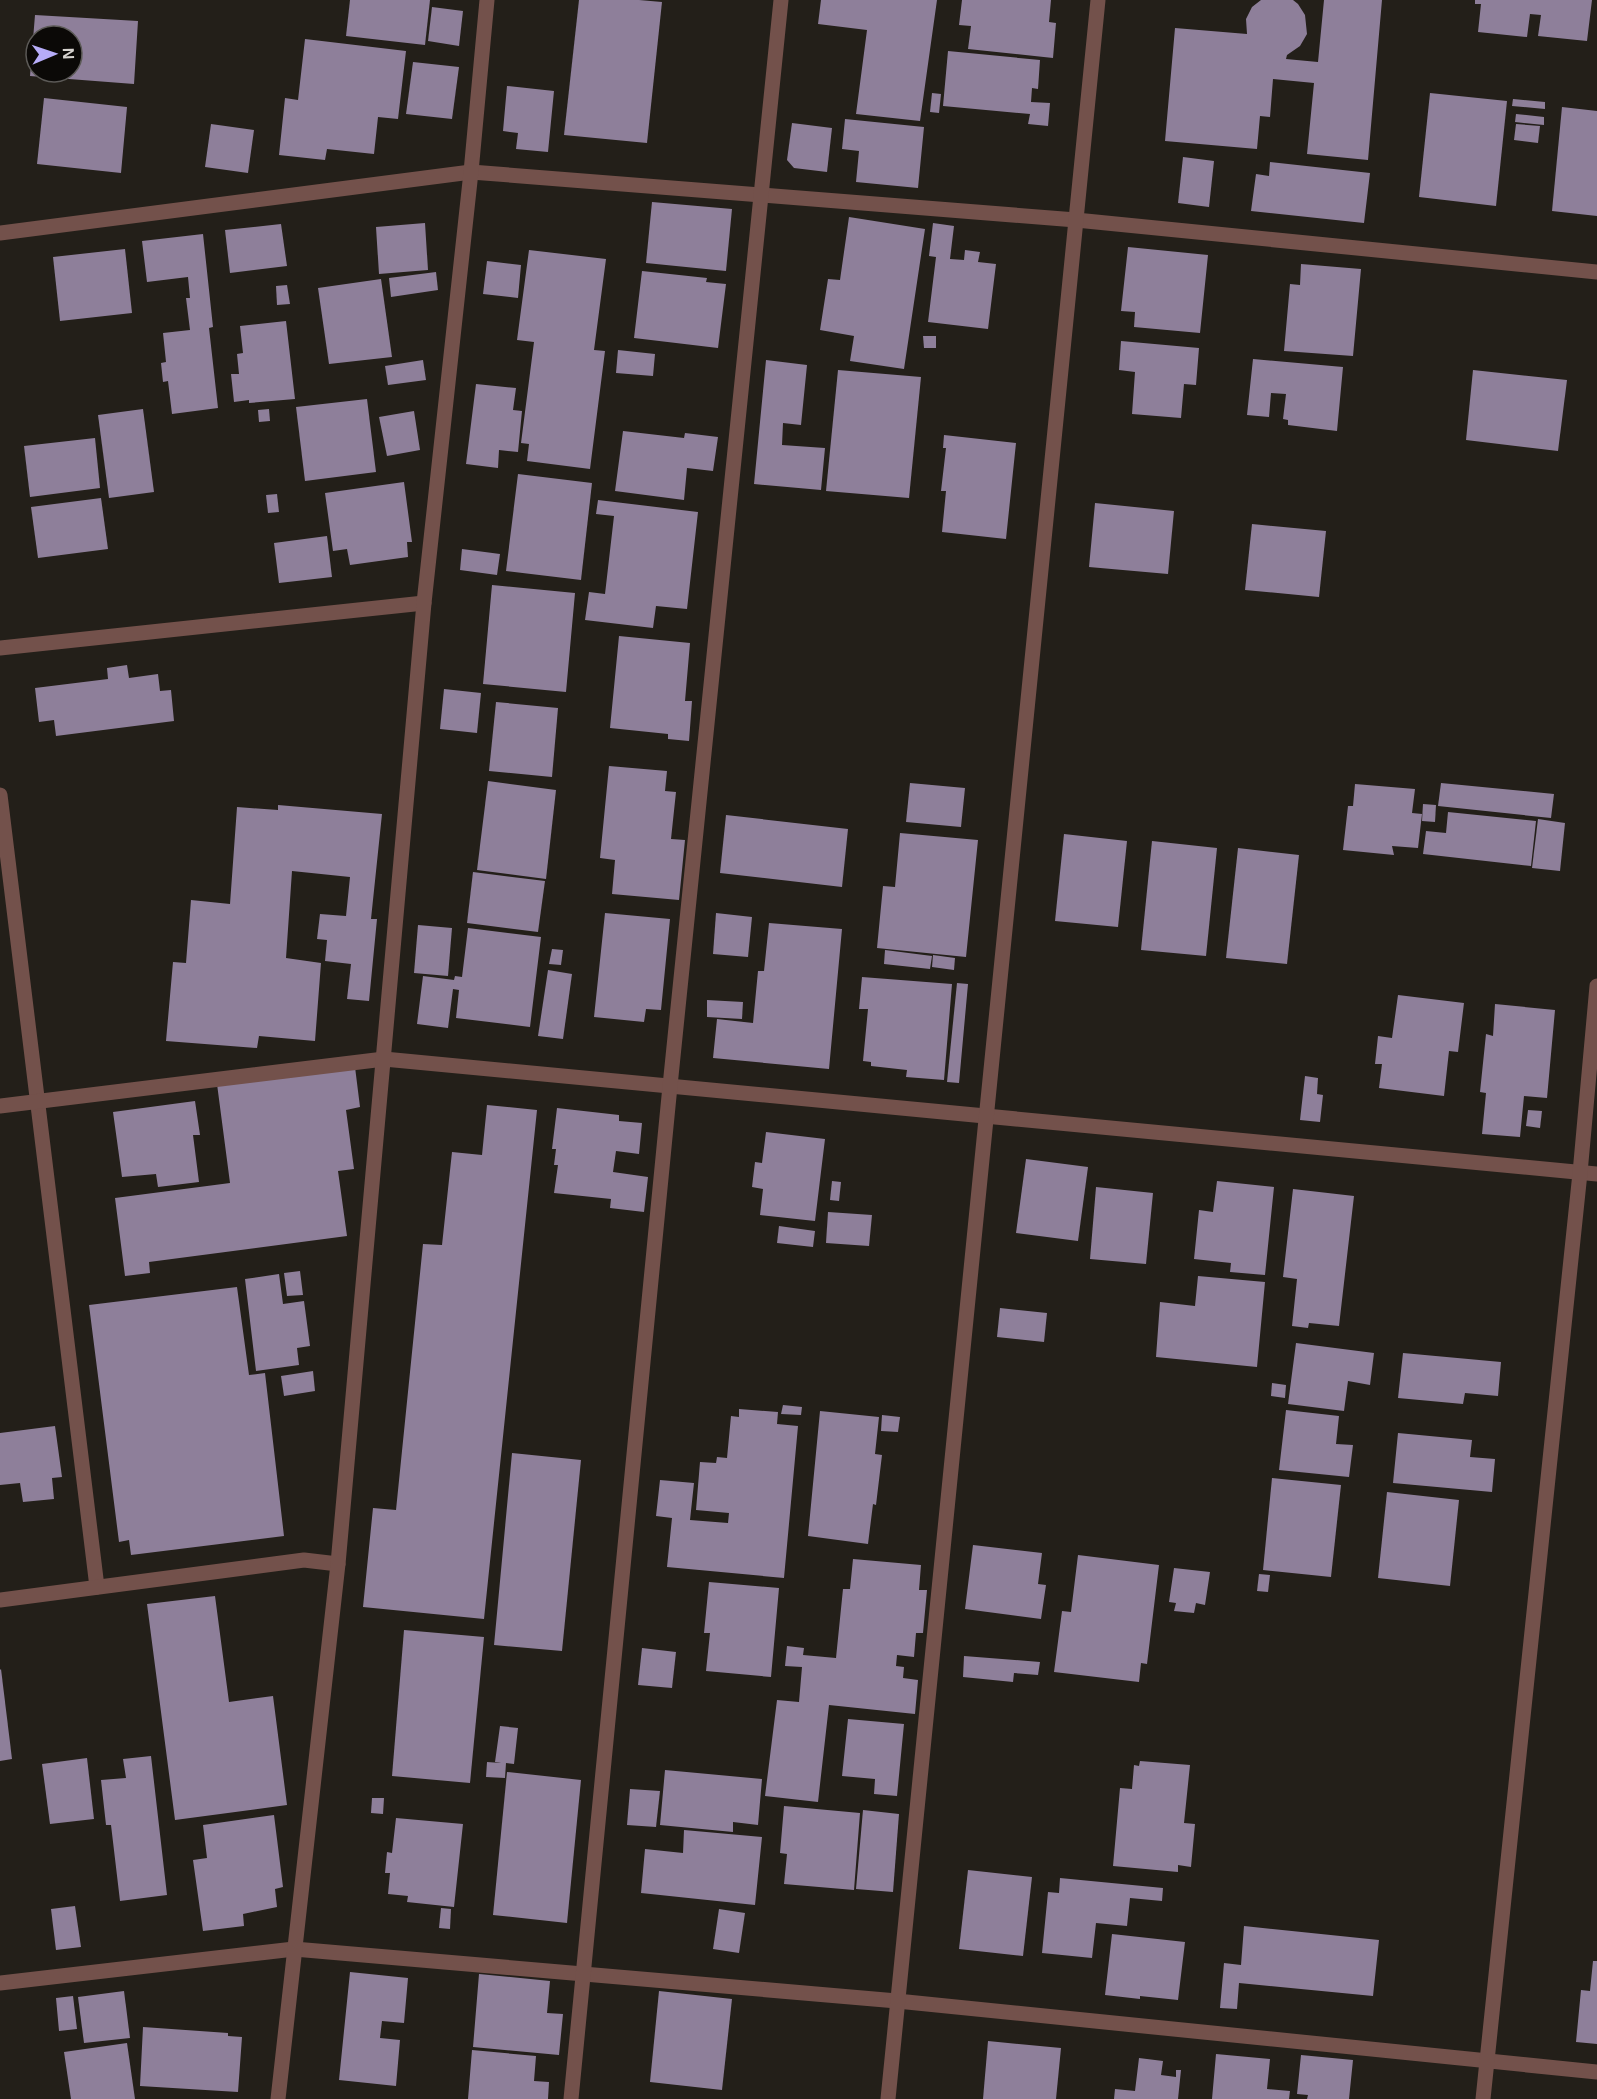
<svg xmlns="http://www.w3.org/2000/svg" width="1597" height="2099" font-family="Arial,sans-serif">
	<rect width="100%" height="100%" fill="#231f19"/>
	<g fill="#8e7f9a" fill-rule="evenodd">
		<polygon points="350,0 430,0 425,45 346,36"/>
		<polygon points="579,0 639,0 662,2 647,143 564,135"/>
		<polygon points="821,0 937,0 920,121 856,114 867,30 818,24"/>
		<polygon points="962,0 1051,0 1049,22 1056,23 1053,58 968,49 971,26 959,25"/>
		<polygon points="1261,0 1293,0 1298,4 1305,15 1307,34 1300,46 1287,55 1286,59 1318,62 1324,0 1382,0 1368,160 1307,154 1314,83 1273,79 1270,117 1260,116 1257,149 1165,141 1175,28 1247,34 1246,19 1252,7"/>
		<polygon points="1475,0 1592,0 1587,41 1538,36 1541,15 1530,14 1527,37 1478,32 1481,4 1475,4"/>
		<polygon points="432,7 463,11 459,46 428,41"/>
		<path d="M35,15L138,21L134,84L30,76ZM36,36H72V72H36Z"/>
		<polygon points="305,39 406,51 398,119 378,117 374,154 327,149 325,160 279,155 285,98 298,100"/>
		<polygon points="948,51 1040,60 1038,89 1032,88 1031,102 1050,103 1048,126 1028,124 1030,114 943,106"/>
		<polygon points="413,62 459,67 452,119 406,114"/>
		<polygon points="507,86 554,91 548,152 516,149 518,133 503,131"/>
		<polygon points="932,93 941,94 939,113 930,112"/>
		<polygon points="1430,93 1507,101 1496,206 1419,197"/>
		<polygon points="44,98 127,107 121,173 37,164"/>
		<polygon points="1513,99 1545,102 1545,109 1512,106"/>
		<polygon points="1562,107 1597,111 1597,216 1552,211"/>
		<polygon points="1516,114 1544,117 1544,125 1515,122"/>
		<polygon points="845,119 924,127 918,188 856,182 859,151 842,149"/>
		<polygon points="792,123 832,128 827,172 794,168 787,160"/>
		<polygon points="211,124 254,130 248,173 205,167"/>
		<polygon points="1516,124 1540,126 1538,143 1514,140"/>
		<polygon points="1183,157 1214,161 1209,207 1178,203"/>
		<polygon points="1270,162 1370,173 1364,223 1251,211 1256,174 1269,176"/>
		<polygon points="652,202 732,209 726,271 646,263"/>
		<polygon points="849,217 925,229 904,369 850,361 854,336 820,330 828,279 840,280"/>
		<polygon points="425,223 428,270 379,274 376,227"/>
		<polygon points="933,223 954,226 950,259 964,260 965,250 980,252 978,262 996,264 988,329 928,322 936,257 929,256"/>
		<polygon points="281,224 287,266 230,273 225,230"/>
		<polygon points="203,234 213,327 209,328 218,408 172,414 168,381 163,382 161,363 166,362 163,333 190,330 186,298 190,298 188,277 147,282 142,241"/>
		<polygon points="1128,247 1208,255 1200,333 1134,327 1135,312 1121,311"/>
		<polygon points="125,249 132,313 60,321 53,257"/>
		<polygon points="529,250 606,259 594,350 605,351 590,469 527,461 529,444 521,443 534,342 517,340"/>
		<polygon points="487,261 521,265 518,298 483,294"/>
		<polygon points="1301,264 1361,269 1353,356 1284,351 1290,284 1300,285"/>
		<polygon points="642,271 707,278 706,282 726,284 718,348 634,338"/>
		<polygon points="436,272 438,290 391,297 389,278"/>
		<polygon points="381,279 392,357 329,364 318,288"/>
		<polygon points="287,285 290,304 277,305 276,286"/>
		<polygon points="286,321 295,399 249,403 249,400 234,402 231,374 239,374 237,354 243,353 240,326"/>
		<polygon points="923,336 936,336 936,348 924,348"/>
		<polygon points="1121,341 1199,348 1196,385 1184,384 1181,418 1132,414 1135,372 1119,370"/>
		<polygon points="618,350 655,354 653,376 616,373"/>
		<polygon points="1253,359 1343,367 1337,431 1288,425 1288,420 1283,419 1286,394 1271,393 1269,417 1247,415"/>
		<polygon points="423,360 426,380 388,385 385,366"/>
		<polygon points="766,360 807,365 801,425 783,423 782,445 825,448 821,490 754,484"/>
		<polygon points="838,370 921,377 909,498 826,491"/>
		<polygon points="1473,370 1567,380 1558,451 1466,440"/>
		<polygon points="476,384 516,388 513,410 522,411 518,452 499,450 498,468 466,464"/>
		<polygon points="367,399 376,472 305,481 296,407"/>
		<polygon points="143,409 154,492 109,498 98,415"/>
		<polygon points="269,409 270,421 259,422 258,410"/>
		<polygon points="414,411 420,450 387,456 379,417"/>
		<polygon points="623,431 684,438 685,433 718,437 713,471 687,468 684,500 615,491"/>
		<polygon points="944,435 1016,443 1006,539 942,532 946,491 941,491 946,448 943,448"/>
		<polygon points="95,438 100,488 30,497 24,446"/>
		<polygon points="518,474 592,483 581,580 506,571"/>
		<polygon points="404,482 412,542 407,542 408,557 350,565 347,549 333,551 325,493"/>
		<polygon points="277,494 279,512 268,513 266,495"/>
		<polygon points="101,498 108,549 38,558 31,507"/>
		<polygon points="598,500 698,512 687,609 656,606 653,628 585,620 589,592 605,594 614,516 596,514"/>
		<polygon points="1095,503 1174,511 1168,574 1089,567"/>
		<polygon points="1252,524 1326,531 1319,597 1245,590"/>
		<polygon points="327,536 332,577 279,583 274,543"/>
		<polygon points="462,549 500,554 497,575 460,570"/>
		<polygon points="492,585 575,593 566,692 483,684"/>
		<polygon points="619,636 690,643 685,701 692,701 689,741 668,739 668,734 610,728"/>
		<polygon points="127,665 129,678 158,674 160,691 171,690 174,721 56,736 54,720 39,722 35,688 108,679 107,668"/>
		<polygon points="444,689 481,693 477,733 440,729"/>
		<polygon points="496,702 558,708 552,777 489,771"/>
		<polygon points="609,766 667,771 665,791 676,792 671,839 685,840 679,900 612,894 615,860 600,858"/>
		<polygon points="488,781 556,790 546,879 477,870"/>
		<polygon points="910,783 965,788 961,827 906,822"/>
		<polygon points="1441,783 1554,794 1551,818 1438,806"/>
		<polygon points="1355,784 1415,789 1412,813 1422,814 1418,848 1392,846 1394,855 1343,850 1348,806 1353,806"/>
		<polygon points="1423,804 1436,805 1435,822 1422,821"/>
		<polygon points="278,805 382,814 371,919 377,919 369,1001 347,999 351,964 325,961 327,940 317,939 320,914 346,916 350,877 292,871 286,958 321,963 315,1041 259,1036 257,1048 166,1041 173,962 186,963 191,900 230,904 237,807 278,810"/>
		<polygon points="1448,812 1536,821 1531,866 1423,854 1426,831 1446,833"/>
		<polygon points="726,815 848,829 842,887 720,873"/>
		<polygon points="1538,819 1565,823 1560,871 1532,868"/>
		<polygon points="900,833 978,840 966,957 877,948 883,886 895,887"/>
		<polygon points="1064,834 1127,841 1118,927 1055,921"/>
		<polygon points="1152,841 1217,848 1206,956 1141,950"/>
		<polygon points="1238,848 1299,855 1287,964 1226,958"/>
		<polygon points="473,872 545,881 538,932 467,923"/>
		<polygon points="605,913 670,919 661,1010 646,1009 644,1022 594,1017"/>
		<polygon points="716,913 752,917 748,957 713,954"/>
		<polygon points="769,923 842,929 829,1069 713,1058 717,1019 753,1023 758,971 764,971"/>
		<polygon points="418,925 452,928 448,976 414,973"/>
		<polygon points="468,928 541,937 530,1027 456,1018 459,990 453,989 448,1028 417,1024 423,976 454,980 455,976 462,977"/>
		<polygon points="552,949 563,950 561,965 549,964"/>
		<polygon points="885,950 932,956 930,969 884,964"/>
		<polygon points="933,955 955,958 954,970 932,967"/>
		<polygon points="548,970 572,974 563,1039 538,1036"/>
		<polygon points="862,977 952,984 944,1080 906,1077 907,1070 871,1066 871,1062 863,1061 868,1009 859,1009"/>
		<polygon points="957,983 968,984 959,1083 947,1082"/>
		<polygon points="1398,995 1464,1003 1458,1052 1449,1051 1444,1096 1379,1088 1382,1064 1375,1064 1378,1036 1392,1038"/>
		<polygon points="707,1000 743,1002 742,1019 707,1017"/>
		<polygon points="1495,1004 1555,1010 1547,1098 1524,1096 1520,1137 1482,1134 1486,1093 1480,1092 1486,1034 1493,1036"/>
		<polygon points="355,1067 360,1107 346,1110 354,1169 338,1171 347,1236 149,1262 150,1273 125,1276 115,1198 230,1183 217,1084"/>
		<polygon points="1305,1076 1318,1078 1317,1094 1323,1095 1320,1122 1300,1120"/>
		<polygon points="195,1101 200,1135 193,1135 199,1182 158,1187 156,1174 122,1177 113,1112"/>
		<polygon points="487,1105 537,1110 484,1619 363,1607 373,1508 396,1510 423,1244 442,1245 452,1152 482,1155"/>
		<polygon points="557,1108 619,1115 619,1121 642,1123 639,1154 616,1151 613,1172 648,1177 644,1212 610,1208 611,1199 554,1193 558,1165 554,1165 556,1149 552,1149"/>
		<polygon points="1528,1110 1542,1111 1540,1128 1526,1126"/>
		<polygon points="766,1132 825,1139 815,1221 760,1215 763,1189 752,1187 755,1162 762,1163"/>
		<polygon points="1026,1159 1088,1167 1078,1241 1016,1233"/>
		<polygon points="832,1181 841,1182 839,1201 830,1200"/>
		<polygon points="1217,1181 1274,1187 1265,1275 1230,1272 1231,1263 1194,1259 1199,1210 1213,1212"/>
		<polygon points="1096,1187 1153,1193 1146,1264 1090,1259"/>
		<polygon points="1293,1189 1354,1196 1339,1326 1309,1323 1308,1328 1292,1326 1297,1279 1283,1277"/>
		<polygon points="828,1212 872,1215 869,1246 826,1243"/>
		<polygon points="779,1226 815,1231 813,1247 777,1243"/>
		<polygon points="300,1271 303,1295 287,1296 284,1273"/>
		<polygon points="279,1274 283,1304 304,1301 310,1346 297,1348 299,1365 256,1371 245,1279"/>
		<polygon points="1198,1276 1265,1282 1257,1367 1156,1357 1160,1302 1195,1306"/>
		<polygon points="237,1287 249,1375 265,1373 284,1536 131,1555 129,1540 119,1542 89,1305"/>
		<polygon points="1000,1308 1047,1313 1044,1342 997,1337"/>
		<polygon points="1296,1343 1374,1353 1370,1385 1348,1381 1344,1411 1288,1404"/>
		<polygon points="1403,1353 1501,1362 1498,1396 1465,1393 1463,1404 1398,1398"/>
		<polygon points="313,1371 315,1391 284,1396 281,1376"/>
		<polygon points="1272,1383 1286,1385 1285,1398 1271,1396"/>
		<polygon points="783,1405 802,1407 801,1415 781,1414"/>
		<polygon points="739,1409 778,1412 777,1424 798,1426 784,1578 667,1567 672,1518 656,1516 660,1480 694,1483 690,1520 728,1523 729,1513 696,1510 700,1462 716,1463 717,1457 727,1458 731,1416 739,1417"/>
		<polygon points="1286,1410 1339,1416 1336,1444 1353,1445 1349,1477 1279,1470"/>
		<polygon points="820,1411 879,1417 875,1454 882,1455 876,1505 873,1504 868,1544 808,1536"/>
		<polygon points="882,1415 900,1417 898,1432 881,1431"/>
		<polygon points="55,1426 62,1477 52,1478 54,1499 23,1502 20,1483 0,1485 0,1433"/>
		<polygon points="1398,1433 1472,1440 1470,1457 1495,1459 1492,1492 1393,1483"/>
		<polygon points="512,1453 581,1460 562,1651 494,1645"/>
		<polygon points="1272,1478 1341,1485 1331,1577 1263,1570"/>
		<polygon points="1387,1492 1459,1500 1450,1586 1378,1578"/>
		<polygon points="973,1545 1042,1553 1038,1584 1046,1585 1041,1619 965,1609"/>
		<polygon points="1078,1555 1159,1565 1147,1664 1141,1663 1139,1682 1054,1672 1062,1611 1071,1612"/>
		<polygon points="853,1559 921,1565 919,1590 927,1590 923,1633 916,1633 914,1657 897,1655 896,1666 904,1667 903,1678 918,1680 915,1714 829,1705 818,1802 765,1796 777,1700 799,1702 802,1667 785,1666 787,1646 804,1648 803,1655 836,1658 843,1589 850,1589"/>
		<polygon points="1174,1568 1210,1572 1205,1605 1196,1603 1194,1613 1174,1611 1176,1603 1169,1602"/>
		<polygon points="1259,1574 1270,1575 1268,1592 1257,1591"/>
		<polygon points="709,1582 779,1588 771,1677 706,1671 710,1633 704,1633"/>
		<polygon points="215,1596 229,1702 273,1696 287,1805 175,1820 147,1604"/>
		<polygon points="404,1630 484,1637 470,1783 392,1776"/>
		<polygon points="642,1648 676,1652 672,1688 638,1685"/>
		<polygon points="964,1656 1040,1662 1038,1675 1014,1673 1013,1682 963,1677"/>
		<polygon points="1,1669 12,1759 0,1761 0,1670"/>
		<polygon points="848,1719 904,1724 897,1796 874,1794 875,1779 842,1776"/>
		<polygon points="500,1726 518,1728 514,1764 506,1763 505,1778 486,1777 487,1762 501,1763 495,1762"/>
		<polygon points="151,1756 167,1895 120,1901 111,1825 106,1825 101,1780 126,1778 123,1759"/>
		<polygon points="87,1758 94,1819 50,1824 42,1764"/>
		<polygon points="1140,1761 1190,1765 1184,1823 1195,1824 1191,1867 1178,1865 1178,1872 1113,1866 1120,1788 1132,1789 1134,1765 1139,1766"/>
		<polygon points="665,1770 762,1779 758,1825 733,1822 733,1832 660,1825"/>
		<polygon points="507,1772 581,1780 567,1923 493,1915"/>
		<polygon points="630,1789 660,1791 656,1827 627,1825"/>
		<polygon points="372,1798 384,1798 383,1814 371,1813"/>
		<polygon points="784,1806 860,1813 854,1890 784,1884 787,1854 780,1853"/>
		<polygon points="863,1810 899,1814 893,1892 856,1889"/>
		<polygon points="274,1815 283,1887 275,1889 277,1907 243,1914 244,1926 203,1931 193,1860 207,1858 203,1825"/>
		<polygon points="396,1818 463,1824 454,1907 407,1902 408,1896 388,1894 390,1873 385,1873 387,1852 392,1853"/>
		<polygon points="684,1830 762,1837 755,1905 641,1893 645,1849 683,1853"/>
		<polygon points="968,1870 1032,1877 1023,1956 959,1949"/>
		<polygon points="1060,1878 1163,1888 1162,1901 1130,1898 1127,1926 1096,1923 1092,1958 1042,1953 1048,1892 1059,1893"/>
		<polygon points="75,1906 81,1947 56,1950 51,1909"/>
		<polygon points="441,1908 451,1909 450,1929 439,1928"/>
		<polygon points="719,1909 745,1913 739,1953 713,1949"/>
		<polygon points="1244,1926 1379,1940 1373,1996 1239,1983 1237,2009 1220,2008 1224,1963 1241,1965"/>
		<polygon points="1112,1934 1185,1942 1178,2000 1140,1996 1140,1999 1105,1995"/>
		<polygon points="1593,1961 1597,1961 1597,2044 1576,2042 1581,1990 1590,1991"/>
		<polygon points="350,1972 408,1978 404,2023 382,2021 380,2038 400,2040 396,2086 339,2080"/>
		<polygon points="479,1974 550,1981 547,2013 563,2014 559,2055 473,2047"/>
		<polygon points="124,1991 130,2038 84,2043 78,1997"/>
		<polygon points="659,1991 732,1999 722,2090 650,2082"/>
		<polygon points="73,1996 77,2029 59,2031 56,1998"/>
		<polygon points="143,2027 228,2033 228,2036 242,2037 238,2092 140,2086"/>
		<polygon points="988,2041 1061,2048 1056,2099 983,2099"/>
		<polygon points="127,2043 135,2099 71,2099 64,2052"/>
		<polygon points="472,2050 536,2056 534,2081 549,2082 548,2099 468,2099"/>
		<polygon points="1216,2054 1270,2059 1267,2089 1290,2091 1289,2099 1212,2099"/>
		<polygon points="1301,2055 1353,2060 1349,2099 1307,2099 1308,2095 1297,2094"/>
		<polygon points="1139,2058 1163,2061 1161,2075 1176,2077 1176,2070 1181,2070 1178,2099 1114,2099 1115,2089 1135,2091"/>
	</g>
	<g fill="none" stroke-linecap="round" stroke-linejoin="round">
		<g stroke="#73514b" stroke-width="15">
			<polyline points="0,233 471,172 1076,220 1597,272"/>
			<polyline points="0,648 424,603"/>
			<polyline points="0,795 97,1587"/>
			<polyline points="0,1106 384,1059 1597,1174"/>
			<polyline points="0,1600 304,1560 338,1564"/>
			<polyline points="0,1983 294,1949 897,2001 1597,2072"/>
			<polyline points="278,2099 338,1564 424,603 471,172 487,0"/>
			<polyline points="571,2099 670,1086 781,0"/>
			<polyline points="888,2099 1098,0"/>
			<polyline points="1483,2099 1580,1173 1597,986"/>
		</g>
	</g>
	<g transform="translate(54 54) rotate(88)"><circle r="28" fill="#0b0907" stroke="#5c5a57" stroke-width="1.5"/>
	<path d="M0-4.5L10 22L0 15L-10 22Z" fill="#b6acf8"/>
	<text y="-9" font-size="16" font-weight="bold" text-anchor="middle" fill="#d6d3cf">N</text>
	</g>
</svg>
